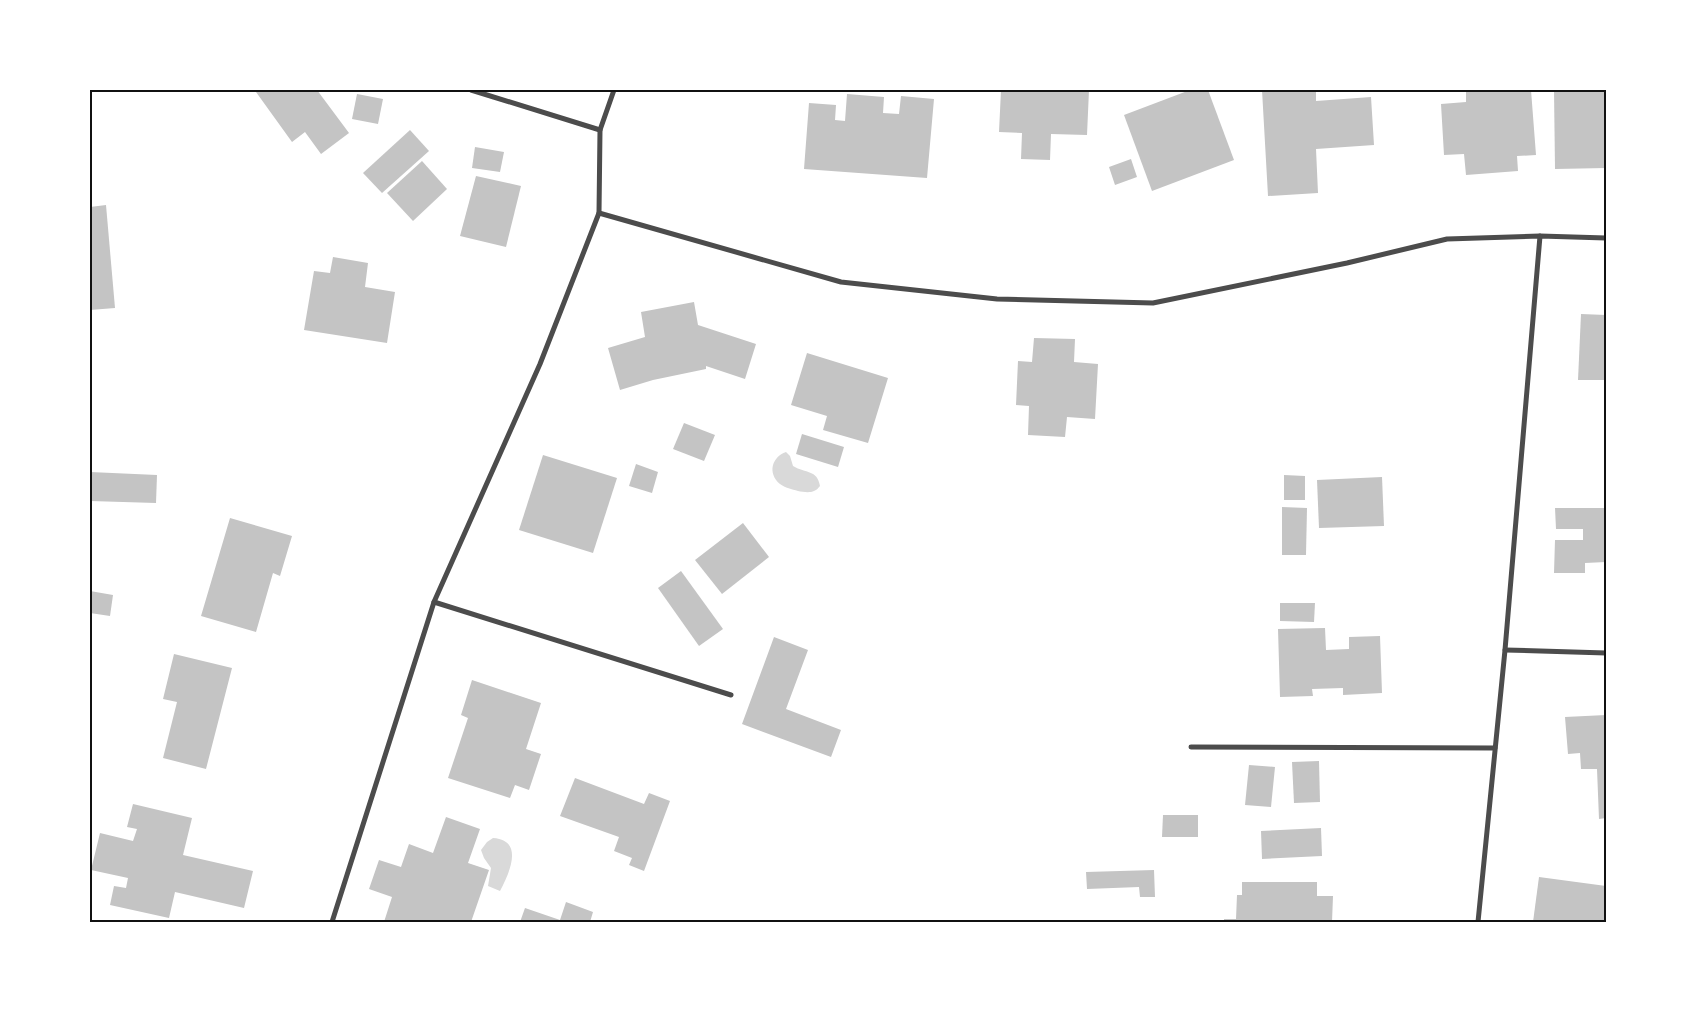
<svg xmlns="http://www.w3.org/2000/svg" width="1696" height="1012" font-family="'PT Sans',sans-serif">
	<rect width="100%" height="100%" fill="#fff"/>
	<g fill="#d9d9d9">
		<path d="M786,452L790,456L793,466C806,474 817,469 820,486C818,488 817,490 814,491C810,493 803,492 798,491C792,489 785,488 780,484C767,473 772,457 786,452Z"/>
		<path d="M493,838C525,840 509,874 500,891L488,886L491,868L484,858L481,850L487,842Z"/>
	</g>
	<g fill="#c4c4c4">
		<polygon points="258,90 317,90 349,133 321,154 305,132 292,142 256,92"/>
		<polygon points="1001,90 1089,90 1087,135 1051,134 1050,160 1021,159 1022,133 999,132"/>
		<polygon points="1190,90 1208,90 1234,160 1152,191 1124,115"/>
		<polygon points="1262,90 1316,90 1316,101 1371,97 1374,145 1316,149 1318,193 1268,196"/>
		<polygon points="1466,90 1531,90 1536,155 1517,156 1518,171 1466,175 1464,154 1444,155 1441,104 1466,102"/>
		<polygon points="1554,90 1606,90 1606,168 1555,169"/>
		<polygon points="357,94 383,99 378,124 352,119"/>
		<polygon points="847,94 884,97 883,113 899,114 901,96 934,99 927,178 804,169 809,103 836,105 835,120 845,121"/>
		<polygon points="410,130 429,151 382,193 363,173"/>
		<polygon points="475,147 504,152 500,172 472,168"/>
		<polygon points="1131,159 1137,177 1115,185 1109,167"/>
		<polygon points="422,161 447,189 413,221 387,193"/>
		<polygon points="476,176 521,186 506,247 460,236"/>
		<polygon points="106,205 115,308 90,310 90,207"/>
		<polygon points="333,257 368,263 365,287 395,292 387,343 304,330 314,271 330,273"/>
		<polygon points="694,302 698,325 756,344 745,379 706,366 706,369 653,380 620,390 608,348 645,337 641,312"/>
		<polygon points="1581,314 1606,315 1606,380 1578,380"/>
		<polygon points="1034,338 1075,339 1074,362 1098,364 1095,419 1067,417 1065,437 1028,435 1029,406 1016,405 1018,361 1032,362"/>
		<polygon points="807,353 888,378 868,443 823,430 827,416 791,405"/>
		<polygon points="684,423 715,435 704,461 673,449"/>
		<polygon points="802,434 844,447 838,467 796,454"/>
		<polygon points="543,455 617,478 593,553 519,530"/>
		<polygon points="636,464 658,472 652,493 629,486"/>
		<polygon points="90,472 157,475 156,503 90,501"/>
		<polygon points="1284,475 1305,476 1305,500 1284,500"/>
		<polygon points="1382,477 1384,526 1319,528 1317,480"/>
		<polygon points="1604,502 1606,502 1606,562 1585,563 1585,573 1554,573 1555,540 1583,540 1583,529 1556,529 1555,508 1604,508"/>
		<polygon points="1282,507 1307,508 1306,555 1282,555"/>
		<polygon points="230,518 292,536 280,576 273,573 256,632 201,616"/>
		<polygon points="743,523 769,557 722,594 695,560"/>
		<polygon points="681,571 723,629 699,646 658,588"/>
		<polygon points="90,591 113,595 110,616 90,613"/>
		<polygon points="1280,603 1315,603 1314,622 1280,621"/>
		<polygon points="1325,628 1326,650 1349,649 1349,637 1380,636 1382,693 1343,695 1343,688 1312,689 1313,696 1280,697 1278,629"/>
		<polygon points="774,637 808,650 786,709 841,730 831,757 742,724"/>
		<polygon points="174,654 232,668 206,769 163,758 177,702 163,699"/>
		<polygon points="472,680 541,703 526,749 541,754 529,790 515,785 510,798 448,778 468,718 461,715"/>
		<polygon points="1606,715 1606,818 1599,819 1597,769 1581,769 1580,753 1568,754 1565,717"/>
		<polygon points="1319,761 1320,802 1294,803 1292,762"/>
		<polygon points="1249,765 1275,767 1271,807 1245,805"/>
		<polygon points="575,778 644,804 649,793 670,801 644,871 629,865 632,858 614,851 619,837 560,816"/>
		<polygon points="133,804 192,818 183,855 253,871 244,908 175,892 169,918 110,905 114,886 126,888 128,878 91,870 100,833 133,841 137,829 127,827"/>
		<polygon points="1163,815 1198,815 1198,837 1162,837"/>
		<polygon points="446,817 480,829 468,863 489,870 471,922 384,922 392,897 369,889 379,860 401,867 409,844 433,853"/>
		<polygon points="1321,828 1322,856 1262,859 1261,831"/>
		<polygon points="1154,870 1155,897 1140,897 1139,887 1087,889 1086,872"/>
		<polygon points="1539,877 1606,886 1606,922 1533,922"/>
		<polygon points="1242,882 1317,882 1317,896 1333,896 1332,922 1224,922 1224,919 1236,919 1237,895 1242,895"/>
		<polygon points="566,902 593,912 590,922 520,922 525,908 560,920"/>
	</g>
	<g fill="none" stroke-linecap="round" stroke-linejoin="round">
		<g stroke="#4c4c4c" stroke-width="5">
			<polyline points="471,90 600,130"/>
			<polyline points="599,213 841,282 997,299 1153,303 1347,263 1447,239 1540,236 1606,238"/>
			<polyline points="434,602 731,695"/>
			<polyline points="1505,650 1606,653"/>
			<polyline points="1191,747 1495,748"/>
			<polyline points="332,922 434,602 540,364 599,213 600,130 614,90"/>
			<polyline points="1478,922 1505,650 1540,236"/>
		</g>
	</g>
	<rect width="1696" height="1012" fill="none" stroke="#ffffff" stroke-width="182"/>
	<rect x="91" y="91" width="1514" height="830" fill="none" stroke="#111" stroke-width="2"/>
</svg>
